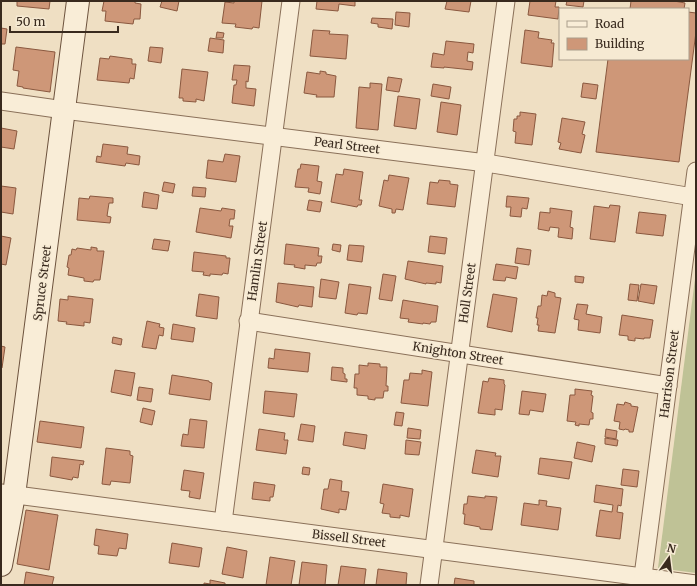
<svg xmlns="http://www.w3.org/2000/svg" width="697" height="586" font-family="Merriweather,serif">
	<rect width="100%" height="100%" fill="#efdfc3"/>
	<polygon fill="#bfc296" points="696,271 696,573 658,568"/>
	<g fill="#ce9778" stroke="#8a583f">
		<polygon points="17,1 50,1 49,9 17,6"/>
		<polygon points="104,1 135,1 135,3 141,4 140,19 134,19 133,24 105,21 106,11 102,11"/>
		<polygon points="162,1 179,1 177,11 160,7"/>
		<polygon points="234,1 262,1 259,28 253,27 252,29 235,27 236,24 222,23 225,2 234,3"/>
		<polygon points="317,1 355,1 355,6 339,4 338,11 316,9"/>
		<polygon points="447,1 471,1 469,12 445,9"/>
		<polygon points="530,1 556,1 555,7 559,7 558,19 528,15"/>
		<polygon points="567,1 584,1 583,7 566,5"/>
		<polygon points="631,1 674,1 685,3 684,9 630,9"/>
		<polygon points="396,12 410,13 409,27 395,25"/>
		<polygon points="688,12 696,13 696,32 679,162 596,152 608,59 688,59"/>
		<polygon points="372,18 393,19 392,29 378,27 378,24 371,23"/>
		<polygon points="1,28 7,29 5,44 1,44"/>
		<polygon points="313,30 330,31 329,34 348,35 346,59 310,56"/>
		<polygon points="525,30 539,32 538,38 552,40 551,43 554,43 552,67 521,63"/>
		<polygon points="217,32 224,33 223,38 216,38"/>
		<polygon points="210,38 224,40 223,53 208,51"/>
		<polygon points="446,41 474,44 473,53 468,52 467,61 473,62 472,70 444,67 444,68 431,67 433,53 444,55"/>
		<polygon points="16,47 55,52 50,92 23,88 23,87 17,86 19,71 13,70"/>
		<polygon points="150,47 163,48 161,63 148,61"/>
		<polygon points="110,56 132,59 132,64 136,64 134,79 130,78 129,83 97,80 100,58 109,59"/>
		<polygon points="234,65 250,66 248,82 246,81 246,88 256,89 254,106 232,103 234,85 236,85 237,80 232,80"/>
		<polygon points="182,69 208,72 204,101 196,99 196,102 183,101 183,98 179,98"/>
		<polygon points="320,71 326,72 326,74 336,76 334,97 316,97 317,95 304,93 307,72 320,74"/>
		<polygon points="388,77 402,79 399,92 386,90"/>
		<polygon points="370,83 382,84 378,130 356,128 359,87 370,88"/>
		<polygon points="583,83 598,85 596,99 581,97"/>
		<polygon points="433,84 451,87 449,99 431,96"/>
		<polygon points="398,96 420,99 416,129 394,126"/>
		<polygon points="441,102 461,105 457,135 437,132"/>
		<polygon points="520,112 536,114 532,145 515,143 516,132 513,131 514,119 517,119 517,116 520,116"/>
		<polygon points="562,118 585,122 582,134 585,135 581,153 559,149 561,143 558,142"/>
		<polygon points="1,128 17,131 14,149 1,147"/>
		<polygon points="103,144 128,147 127,154 140,156 139,165 126,163 125,166 96,162 97,156 101,157"/>
		<polygon points="225,154 240,156 236,182 206,178 208,160 223,162"/>
		<polygon points="301,164 319,166 317,181 322,182 320,194 308,192 309,188 295,187 298,169 300,169"/>
		<polygon points="344,169 363,172 359,200 362,200 361,205 358,205 357,207 331,202 336,174 343,175"/>
		<polygon points="389,175 409,178 403,210 396,209 395,213 392,213 392,209 379,206 384,180 388,181"/>
		<polygon points="439,180 450,181 450,184 458,185 455,207 427,204 430,182 438,183"/>
		<polygon points="164,182 175,184 173,193 162,191"/>
		<polygon points="1,186 16,188 13,214 1,212"/>
		<polygon points="193,187 206,188 205,197 192,196"/>
		<polygon points="144,192 159,195 157,209 142,207"/>
		<polygon points="90,196 113,198 113,203 109,203 107,216 111,217 110,223 77,220 79,198 89,199"/>
		<polygon points="507,196 529,198 527,209 522,208 521,217 510,216 511,207 506,207"/>
		<polygon points="309,200 322,202 320,212 307,210"/>
		<polygon points="610,205 620,206 615,242 590,239 594,206 609,208"/>
		<polygon points="200,208 221,211 222,208 235,210 234,219 230,219 229,226 233,226 231,238 196,232"/>
		<polygon points="550,208 572,211 570,227 573,228 572,239 558,237 559,228 550,227 549,231 538,229 540,212 550,213"/>
		<polygon points="639,212 666,215 663,236 636,233"/>
		<polygon points="1,236 11,238 6,265 1,264"/>
		<polygon points="430,236 447,238 445,254 428,252"/>
		<polygon points="154,239 170,241 168,251 152,249"/>
		<polygon points="286,244 319,248 318,256 322,256 321,263 317,263 316,266 305,265 305,269 294,267 295,265 284,264"/>
		<polygon points="333,244 341,245 340,252 332,250"/>
		<polygon points="349,245 364,246 362,262 347,260"/>
		<polygon points="91,247 97,248 97,251 104,251 100,280 94,280 93,282 84,281 84,278 68,275 69,268 67,267 69,255 71,255 72,249 76,250 77,248 91,250"/>
		<polygon points="517,248 531,250 529,265 515,263"/>
		<polygon points="194,252 226,256 226,258 230,258 228,274 223,273 222,275 210,274 210,276 203,275 204,272 192,271"/>
		<polygon points="408,261 443,266 441,283 436,282 436,284 426,283 426,284 405,279"/>
		<polygon points="496,264 518,267 516,279 506,277 505,281 493,280"/>
		<polygon points="383,274 396,276 392,301 379,299"/>
		<polygon points="575,276 584,277 583,283 575,282"/>
		<polygon points="321,279 339,282 336,299 319,297"/>
		<polygon points="278,283 314,287 312,307 299,305 298,307 276,302"/>
		<polygon points="349,284 371,287 367,314 358,313 357,315 345,313"/>
		<polygon points="630,284 639,285 637,301 628,300"/>
		<polygon points="641,284 657,286 654,304 638,301"/>
		<polygon points="548,291 555,293 555,297 561,298 555,333 538,331 539,325 537,325 538,318 536,318 538,306 541,306 542,295 547,296"/>
		<polygon points="199,294 219,297 217,319 196,316"/>
		<polygon points="493,294 517,298 512,332 487,327"/>
		<polygon points="68,296 93,299 90,323 84,322 84,326 66,324 67,322 58,321 60,299 68,300"/>
		<polygon points="403,300 438,306 436,322 431,322 430,324 423,323 423,324 408,322 409,319 400,318"/>
		<polygon points="577,304 588,305 586,314 602,317 600,333 578,330 579,320 574,319"/>
		<polygon points="622,315 653,320 650,338 644,338 644,339 635,338 635,341 628,340 628,336 619,335"/>
		<polygon points="147,321 160,324 159,327 164,328 163,336 159,335 156,349 142,347"/>
		<polygon points="173,324 195,328 193,342 171,339"/>
		<polygon points="113,337 122,339 121,345 112,343"/>
		<polygon points="1,346 5,347 2,368 1,368"/>
		<polygon points="275,349 310,353 308,372 268,368 269,358 274,359"/>
		<polygon points="368,363 380,364 380,367 387,367 386,386 388,386 388,391 384,391 383,398 375,398 375,400 368,399 368,396 357,395 357,388 354,388 355,374 359,374 359,365 368,366"/>
		<polygon points="332,367 343,368 343,373 345,374 345,379 347,379 347,382 331,380"/>
		<polygon points="115,370 135,373 131,396 111,392"/>
		<polygon points="422,370 432,372 428,406 401,403 404,380 409,380 410,373 422,374"/>
		<polygon points="172,375 209,381 209,382 212,383 210,400 169,394"/>
		<polygon points="489,378 504,380 504,384 505,385 502,410 495,409 495,415 478,413 483,381 488,382"/>
		<polygon points="139,387 153,389 151,402 137,400"/>
		<polygon points="575,389 592,391 591,395 593,396 591,412 593,413 593,419 590,419 589,425 579,424 579,426 575,425 576,422 567,421 570,395 575,395"/>
		<polygon points="265,391 297,394 294,417 263,413"/>
		<polygon points="522,391 546,394 543,412 530,410 529,415 519,414"/>
		<polygon points="625,402 631,404 631,406 638,407 633,432 629,432 629,430 625,429 624,430 619,429 620,422 614,421 617,404 624,405"/>
		<polygon points="143,408 155,411 152,425 140,422"/>
		<polygon points="396,412 404,413 402,426 394,425"/>
		<polygon points="190,419 207,421 204,448 181,446 183,434 188,435"/>
		<polygon points="40,421 84,427 81,448 37,442"/>
		<polygon points="301,424 315,426 313,442 298,440"/>
		<polygon points="408,428 421,430 420,439 407,438"/>
		<polygon points="259,429 285,433 284,440 288,440 286,454 256,450"/>
		<polygon points="606,429 617,431 616,439 605,437"/>
		<polygon points="345,432 367,435 365,449 343,445"/>
		<polygon points="605,438 618,440 617,446 605,444"/>
		<polygon points="406,440 421,442 419,455 405,454"/>
		<polygon points="577,442 595,446 592,462 574,458"/>
		<polygon points="106,448 130,451 130,455 133,456 130,483 111,481 110,485 102,484"/>
		<polygon points="476,450 496,453 495,456 501,456 498,477 472,473"/>
		<polygon points="52,457 84,461 83,465 80,464 78,478 73,477 72,480 50,476"/>
		<polygon points="540,458 572,462 569,479 538,474"/>
		<polygon points="303,467 310,468 309,475 302,474"/>
		<polygon points="623,469 639,471 637,487 621,485"/>
		<polygon points="184,470 204,473 200,499 189,497 190,491 181,490"/>
		<polygon points="330,479 342,481 341,491 349,492 346,510 339,509 339,513 321,509 324,489 328,489"/>
		<polygon points="254,482 275,485 273,497 270,497 270,501 252,499"/>
		<polygon points="383,484 413,489 409,517 400,515 400,518 390,517 390,514 382,513 384,504 380,503"/>
		<polygon points="596,485 623,489 621,506 618,505 617,512 623,513 620,539 596,536 600,510 612,512 613,505 594,502"/>
		<polygon points="468,496 485,498 485,496 497,497 492,530 480,529 480,527 464,524 465,514 463,514 464,504 467,504"/>
		<polygon points="539,500 547,501 546,506 561,508 558,530 521,525 524,503 539,505"/>
		<polygon points="26,510 58,515 49,570 17,564"/>
		<polygon points="96,529 128,534 126,549 119,548 117,556 98,554 99,546 94,545"/>
		<polygon points="172,543 202,548 199,567 169,563"/>
		<polygon points="227,547 247,551 243,578 222,574"/>
		<polygon points="270,557 295,561 291,585 266,585"/>
		<polygon points="302,562 327,565 325,585 299,585"/>
		<polygon points="341,566 366,569 364,585 338,585"/>
		<polygon points="378,569 407,573 406,585 376,585"/>
		<polygon points="26,572 54,577 52,585 24,585"/>
		<polygon points="455,578 474,581 474,585 454,585"/>
		<polygon points="210,580 225,583 225,585 204,585 204,583 210,584"/>
	</g>
	<g fill="none" stroke-linecap="round" stroke-linejoin="round">
		<defs>
			<g id="street">
				<polyline points="1,101 64,110 486,163 693,197"/>
				<polyline points="248,321 668,386"/>
				<polyline points="1,493 696,584"/>
				<polyline points="223,522 291,1"/>
				<polyline points="643,576 696,171"/>
				<polyline points="429,585 506,1"/>
			</g>
			<polyline id="secondary" points="1,565 14,495 78,1"/>
		</defs>
		<use href="#street" stroke="#8a7059" stroke-width="19"/>
		<use href="#secondary" stroke="#6c523d" stroke-width="24"/>
		<use href="#street" stroke="#f9edd7" stroke-width="17"/>
		<use href="#secondary" stroke="#f9edd7" stroke-width="22"/>
	</g>
	<g text-anchor="middle" dominant-baseline="central" stroke-width="3" stroke-linejoin="round" paint-order="stroke">
		<g font-size="12" fill="#392a1e" stroke="#f6ead3">
			<text transform="translate(347 145) rotate(7)">Pearl Street</text>
			<text transform="translate(257 261) rotate(-82)">Hamlin Street</text>
			<text transform="translate(42 283) rotate(-83)">Spruce Street</text>
			<text transform="translate(467 293) rotate(-82)">Holl Street</text>
			<text transform="translate(458 353) rotate(9)">Knighton Street</text>
			<text transform="translate(669 374) rotate(-83)">Harrison Street</text>
			<text transform="translate(349 538) rotate(7)">Bissell Street</text>
		</g>
	</g>
	<rect width="697" height="586" fill="none" stroke="#392a1e" stroke-width="4"/>
	<rect x="559" y="8" width="130" height="52" fill="#f6ead3" stroke="#aa9d8b"/>
	<rect x="567" y="21" width="20" height="6" fill="#f9edd7" stroke="#aa9d8b"/>
	<text x="595" y="28" font-size="12" fill="#392a1e">Road</text>
	<rect x="567" y="38" width="20" height="12" fill="#ce9778" stroke="#aa9d8b"/>
	<text x="595" y="48" font-size="12" fill="#392a1e">Building</text>
	<g transform="translate(669 558) rotate(14)" stroke="#f6ead3" stroke-width="3" paint-order="stroke">
	<path d="M0-3L7 15L0 10L-7 15Z" fill="#392a1e"/>
	<text y="-6" font-size="11" font-weight="bold" text-anchor="middle" fill="#392a1e">N</text>
	</g>
	<path d="M10 26v6h108v-6" fill="none" stroke="#392a1e" stroke-width="2"/>
	<text x="16" y="26" font-size="12" fill="#392a1e" stroke="#f6ead3" stroke-width="3" paint-order="stroke">50 m</text>
</svg>
